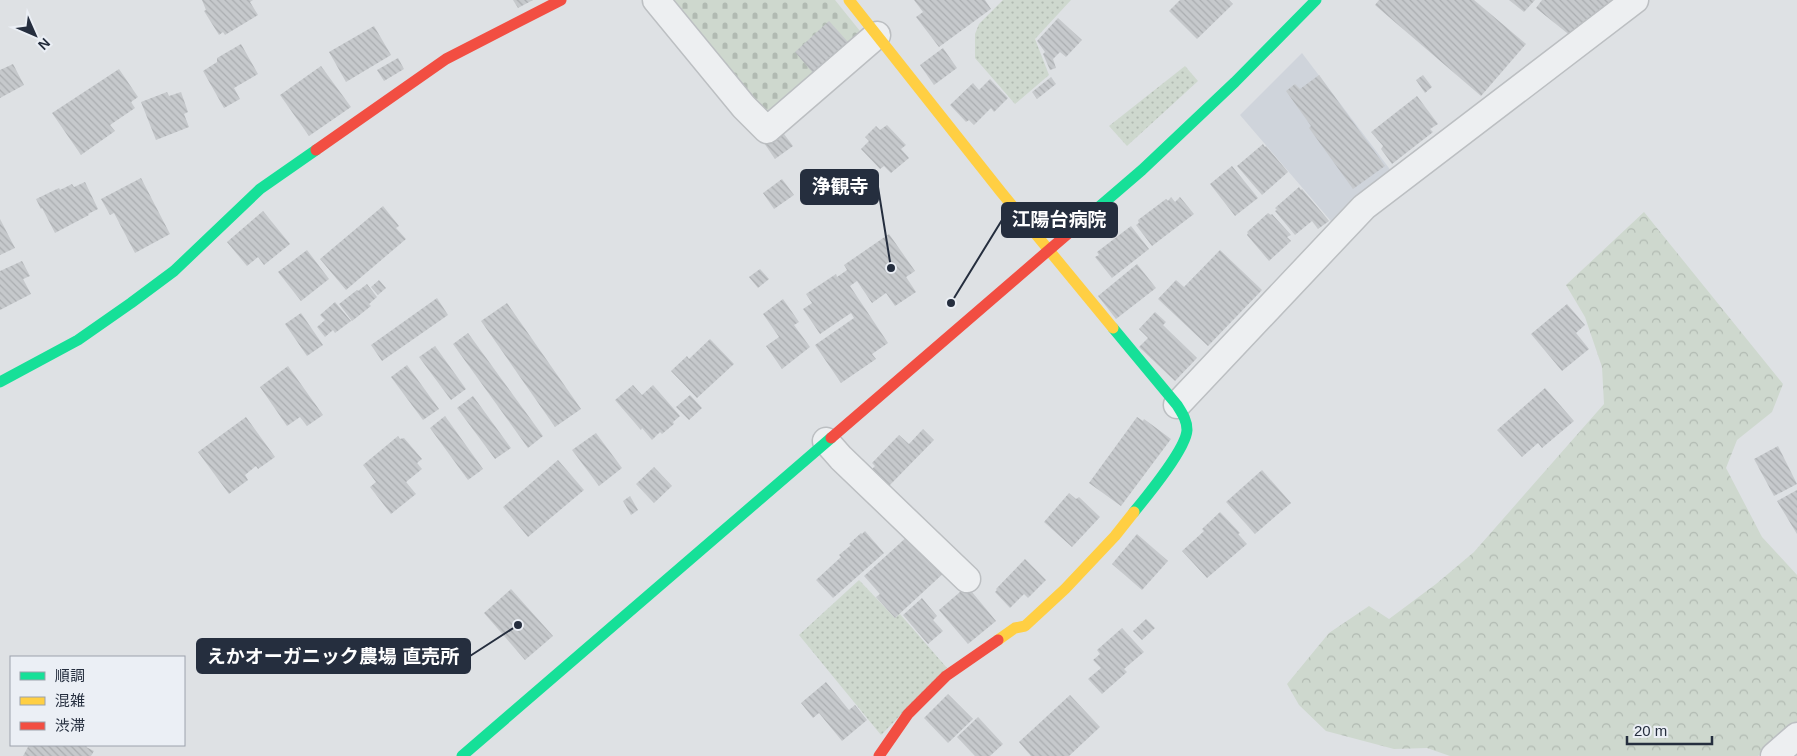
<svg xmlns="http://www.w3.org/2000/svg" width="1797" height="756" font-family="Arial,'Noto Sans JP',sans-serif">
	<defs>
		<pattern id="grass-dots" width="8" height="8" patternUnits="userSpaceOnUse" patternTransform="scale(1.25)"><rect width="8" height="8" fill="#ced8ce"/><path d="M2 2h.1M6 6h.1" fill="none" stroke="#b1bab2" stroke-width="1.8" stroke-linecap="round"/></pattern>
		<pattern id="forest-crowns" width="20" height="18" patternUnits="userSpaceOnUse" patternTransform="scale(1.25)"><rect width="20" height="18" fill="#ced8ce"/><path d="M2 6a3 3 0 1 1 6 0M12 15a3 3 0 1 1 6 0" fill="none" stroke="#b1bab2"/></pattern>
		<pattern id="cemetery-stones" width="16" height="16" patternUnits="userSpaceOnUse" patternTransform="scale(1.25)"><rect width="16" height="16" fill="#ced8ce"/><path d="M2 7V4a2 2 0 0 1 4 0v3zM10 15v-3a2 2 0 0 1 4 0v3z" fill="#b1bab2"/></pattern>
		<pattern id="building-back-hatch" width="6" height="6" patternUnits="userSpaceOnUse" patternTransform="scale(1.25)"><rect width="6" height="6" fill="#c6c9cc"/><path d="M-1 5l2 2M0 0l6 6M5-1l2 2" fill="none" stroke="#aaadb0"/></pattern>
	</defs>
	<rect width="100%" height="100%" fill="#dee1e4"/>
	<polygon fill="#cfd4db" points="1302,53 1395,176 1336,227 1240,115"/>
	<g fill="url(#grass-dots)">
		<polygon points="1003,0 1071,0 1035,39 1049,75 1015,104 975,58 975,34 979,24"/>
		<polygon points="1185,66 1198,81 1127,146 1109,126"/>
		<polygon points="859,580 895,618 900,614 947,668 881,735 799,635"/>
	</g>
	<polygon fill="url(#forest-crowns)" points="1644,212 1783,384 1772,412 1737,440 1726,468 1762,537 1797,575 1797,723 1758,756 1450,756 1427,748 1394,749 1326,731 1299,705 1287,684 1329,633 1369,606 1389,619 1436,584 1474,552 1604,404 1602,367 1585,317 1566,285"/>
	<polygon fill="url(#cemetery-stones)" points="665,0 835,0 864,36 770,117"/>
	<g fill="url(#building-back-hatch)">
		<polygon points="202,0 253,0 250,2 258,15 225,35 223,32 219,35 204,11 206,10"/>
		<polygon points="513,0 533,0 518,8"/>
		<polygon points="914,0 985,0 991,9 939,47 916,17 923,12"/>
		<polygon points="1180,0 1229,0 1233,4 1197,39 1169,11"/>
		<polygon points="1379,0 1474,0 1526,44 1481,96 1375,5"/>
		<polygon points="1509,0 1535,0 1524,12"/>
		<polygon points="1542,0 1617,0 1572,37 1536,8"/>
		<polygon points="1058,18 1082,40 1066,57 1060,52 1053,59 1056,68 1050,70 1043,54 1045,52 1037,41"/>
		<polygon points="829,21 848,42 813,73 795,52"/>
		<polygon points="374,26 391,55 346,82 329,52"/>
		<polygon points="241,44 258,74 234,88 240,99 224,108 203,71 217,62 217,58"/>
		<polygon points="943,48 957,68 934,85 920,65"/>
		<polygon points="398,58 404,69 384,81 377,70"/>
		<polygon points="13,64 24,85 0,98 0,70"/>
		<polygon points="321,66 351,107 309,136 280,95"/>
		<polygon points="119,69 138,97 131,102 135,108 110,125 115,131 81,155 52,113"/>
		<polygon points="1319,75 1385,166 1353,189 1309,128 1311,126 1286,91 1295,84 1300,89"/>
		<polygon points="1423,75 1432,87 1425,93 1416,80"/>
		<polygon points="1051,77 1056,84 1037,99 1032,92"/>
		<polygon points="990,79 1008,98 994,112 991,108 974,125 969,120 966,122 950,105 973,83 979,90"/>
		<polygon points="167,92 169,96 181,92 188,112 184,114 189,127 156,140 141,102"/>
		<polygon points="1417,96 1438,124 1430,129 1433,132 1392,164 1381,149 1383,146 1371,132"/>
		<polygon points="887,125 906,145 901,149 909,158 891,173 884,166 880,169 861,149 869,141 865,137 876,126 880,130"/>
		<polygon points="781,130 793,146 775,159 764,143"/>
		<polygon points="1263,144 1265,147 1266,146 1288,172 1262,195 1237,166"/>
		<polygon points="1232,166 1258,198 1235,216 1210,184"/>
		<polygon points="141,178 170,234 135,253 114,213 110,215 101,199"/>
		<polygon points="782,179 794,195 774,209 763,193"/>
		<polygon points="85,182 98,209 88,214 89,215 55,233 42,208 41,209 36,199 59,188 60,190 72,184 74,187"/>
		<polygon points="1299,187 1301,190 1302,189 1329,221 1318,229 1312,221 1295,235 1275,211 1277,210 1275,208"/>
		<polygon points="1171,197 1175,202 1180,197 1194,214 1152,246 1136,225 1139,223 1138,220 1166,199 1168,201"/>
		<polygon points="383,206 399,226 396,228 406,239 346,290 320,259"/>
		<polygon points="263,211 290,244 264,265 258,257 247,266 227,242"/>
		<polygon points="1268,213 1271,215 1272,214 1291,235 1287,237 1291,241 1269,261 1247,235 1248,233 1247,232"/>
		<polygon points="0,219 15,248 0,255"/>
		<polygon points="1131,226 1149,249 1112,278 1095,257 1099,255 1097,252"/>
		<polygon points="889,234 915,271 906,277 916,292 895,306 886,293 872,303 857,281 850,286 888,343 872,354 876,359 841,383 815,345 854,318 851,313 820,334 803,309 812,303 806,294 836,274 837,277 847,270 844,265"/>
		<polygon points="307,250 329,279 301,301 278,272"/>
		<polygon points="1220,250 1262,290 1208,346 1158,299 1176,280 1184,287"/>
		<polygon points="22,261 30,276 23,279 31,294 0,310 0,271"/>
		<polygon points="1137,264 1156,288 1116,319 1098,296"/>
		<polygon points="760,269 769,279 758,288 749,277"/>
		<polygon points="379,280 386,288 378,295 371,287"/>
		<polygon points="367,284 377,297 369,304 371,306 352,321 339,304 357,290 358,291"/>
		<polygon points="437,298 448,315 382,361 371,345"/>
		<polygon points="783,299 799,322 794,325 810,347 782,369 766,346 779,337 763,314"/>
		<polygon points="335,302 351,321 335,333 333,330 325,337 317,327 325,320 320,315"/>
		<polygon points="507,303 581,409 555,427 481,321"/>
		<polygon points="1567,304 1585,325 1576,333 1589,349 1562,371 1531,334"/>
		<polygon points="1155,312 1166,322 1163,325 1197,358 1175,381 1139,347 1148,338 1139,329"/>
		<polygon points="301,313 323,345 307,356 285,324"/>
		<polygon points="468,333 543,436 528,448 453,344"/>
		<polygon points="710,339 734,364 697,398 671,371 687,356 689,359"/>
		<polygon points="435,346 466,389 451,400 419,357"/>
		<polygon points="407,365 439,409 423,420 391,377"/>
		<polygon points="288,366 323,415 307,426 300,417 287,426 260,387"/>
		<polygon points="633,385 642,395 653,385 680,416 673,422 674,424 662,434 660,432 652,440 642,428 641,430 615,400"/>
		<polygon points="1545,388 1574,421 1542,448 1538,443 1522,457 1497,430"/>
		<polygon points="690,395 702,408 689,420 676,407"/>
		<polygon points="473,396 511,448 495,459 457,408"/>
		<polygon points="445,416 483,469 468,480 430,428"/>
		<polygon points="246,417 275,457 258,469 256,466 245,475 248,480 229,494 198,452"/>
		<polygon points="1137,417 1143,421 1144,419 1171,439 1121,506 1089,483"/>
		<polygon points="923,429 934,440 887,488 870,471 875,466 872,463 899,435 909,444"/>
		<polygon points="596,433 622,468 599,486 572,450"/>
		<polygon points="398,436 400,439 404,438 422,459 417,463 422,469 406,482 416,494 391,514 370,487 376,482 363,465"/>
		<polygon points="1778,446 1797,484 1774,496 1754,459"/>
		<polygon points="558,460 584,490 528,537 503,507"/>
		<polygon points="654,467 672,486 654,503 636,484"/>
		<polygon points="1262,470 1291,503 1255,534 1226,502"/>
		<polygon points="1797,490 1797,534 1777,501"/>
		<polygon points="1069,493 1076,499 1079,497 1100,517 1072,547 1044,522"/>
		<polygon points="630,496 638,510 631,515 623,501"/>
		<polygon points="1220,512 1240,533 1238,534 1247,544 1207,578 1182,551 1204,531 1202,529"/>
		<polygon points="865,531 884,553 833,598 816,580 841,557 839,555 851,545 849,544 861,533 862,534"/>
		<polygon points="910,534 946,571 895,618 876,597 880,594 864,576"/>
		<polygon points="1137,534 1168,561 1142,590 1112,564"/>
		<polygon points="1025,559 1046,580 1028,598 1024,594 1010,608 995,592 997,590 996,589"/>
		<polygon points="967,586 996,621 968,644 939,610"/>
		<polygon points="511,589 553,636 525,660 484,613"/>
		<polygon points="922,598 937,616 933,620 943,631 928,644 903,615"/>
		<polygon points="1146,619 1155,628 1142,640 1133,631"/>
		<polygon points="1122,628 1144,652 1124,669 1127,672 1102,694 1088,679 1101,668 1093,660 1100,654 1097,650"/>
		<polygon points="826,682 849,710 855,705 867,720 842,741 819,713 813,718 801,703"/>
		<polygon points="948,694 973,719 948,743 924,718"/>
		<polygon points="1070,695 1100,727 1069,756 1031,756 1019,742"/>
		<polygon points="978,717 1003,744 990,756 975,756 957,737"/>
		<polygon points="29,745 85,745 87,746 86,747 94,751 91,756 23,756"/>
	</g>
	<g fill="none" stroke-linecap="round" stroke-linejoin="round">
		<defs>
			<g id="street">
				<polyline points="656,0 744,107 767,130 877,35"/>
				<polyline points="1177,405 1364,207 1635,0"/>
				<polyline points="826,441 841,458 967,579"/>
				<polyline points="1774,756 1797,736"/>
			</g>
		</defs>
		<use href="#street" stroke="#bcbfc2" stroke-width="29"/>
		<use href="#street" stroke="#edeff1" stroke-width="26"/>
		<g stroke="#16e098" stroke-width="11">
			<polyline points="1071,231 1142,170 1235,82 1316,0"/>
			<path d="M1113,328L1177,405C1182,413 1187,420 1187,430C1186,449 1147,496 1134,512"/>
			<polyline points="0,382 78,340 131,303 174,271 260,189 316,150"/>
			<polyline points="462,756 831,438"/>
		</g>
		<g stroke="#ffcf43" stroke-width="11">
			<polyline points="849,0 1001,192 1113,328"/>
			<polyline points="998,640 1015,628 1025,626 1065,589 1115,536 1134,512"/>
		</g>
		<g stroke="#f24e42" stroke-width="11">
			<polyline points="316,150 446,59 561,0"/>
			<polyline points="831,438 1071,231"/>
			<polyline points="879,756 908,714 946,676 998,640"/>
		</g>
	</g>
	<path fill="none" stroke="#252e3e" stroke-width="2" d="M891 268L878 187M951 303L1002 220M518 625L470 656"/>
	<g fill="#252e3e" stroke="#ebeff5" stroke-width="2">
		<circle cx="891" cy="268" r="5"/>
		<circle cx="951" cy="303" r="5"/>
		<circle cx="518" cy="625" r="5"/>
	</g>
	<g fill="#252e3e" stroke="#252e3e" stroke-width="2">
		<rect x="801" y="170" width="77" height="34" rx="5"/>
		<rect x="1002" y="203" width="115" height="34" rx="5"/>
		<rect x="197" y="639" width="273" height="34" rx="5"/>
	</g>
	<g font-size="19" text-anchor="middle" font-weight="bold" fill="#fff">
		<text x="840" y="193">浄観寺</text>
		<text x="1059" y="226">江陽台病院</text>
		<text x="333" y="663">えかオーガニック農場 直売所</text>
	</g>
	<rect x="10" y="656" width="175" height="90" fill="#ebeff5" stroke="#9ca2ac"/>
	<rect x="20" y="672" width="25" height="8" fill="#16e098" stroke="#9ca2ac"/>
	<text x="55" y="681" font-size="15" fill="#252e3e">順調</text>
	<rect x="20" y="697" width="25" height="8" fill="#ffcf43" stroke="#9ca2ac"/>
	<text x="55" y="706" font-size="15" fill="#252e3e">混雑</text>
	<rect x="20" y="722" width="25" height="8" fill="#f24e42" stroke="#9ca2ac"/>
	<text x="55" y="731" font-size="15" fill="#252e3e">渋滞</text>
	<g transform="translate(35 35) rotate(135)" stroke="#ebeff5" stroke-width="4" paint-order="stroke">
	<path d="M0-4L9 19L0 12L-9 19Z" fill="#252e3e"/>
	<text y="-8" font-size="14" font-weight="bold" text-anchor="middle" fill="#252e3e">N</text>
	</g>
	<path d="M1627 736v8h85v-8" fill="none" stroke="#252e3e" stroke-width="2.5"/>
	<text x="1634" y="736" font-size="15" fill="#252e3e" stroke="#ebeff5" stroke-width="4" paint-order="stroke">20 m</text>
</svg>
